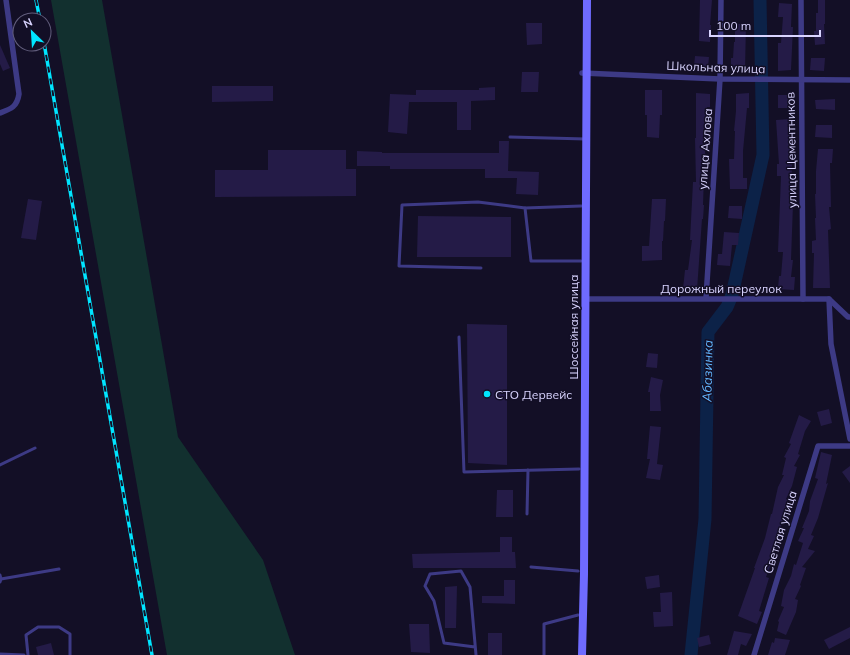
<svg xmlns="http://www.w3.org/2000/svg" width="850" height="655" font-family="Mulish,sans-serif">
	<rect width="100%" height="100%" fill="#130f26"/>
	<polygon fill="#12302f" points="51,0 102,0 178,437 263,560 295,655 167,655"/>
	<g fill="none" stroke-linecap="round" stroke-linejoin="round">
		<polyline stroke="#0c2248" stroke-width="13" points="691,655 705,519 708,332 727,307 732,295 763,155 760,0"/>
	</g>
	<g fill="#241b47">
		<polygon points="700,0 712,0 710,25 711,25 710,42 699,41"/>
		<polygon points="818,0 825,0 825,24 824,24 825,44 815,45 814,31 816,31 816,13 818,13"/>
		<polygon points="779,3 792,4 791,27 793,27 791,70 778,71 778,43 781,43 783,17 778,17"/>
		<polygon points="526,23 542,23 542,44 527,45"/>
		<polygon points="735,24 746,24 745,70 731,70 731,58 733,58 734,42 735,42"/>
		<polygon points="0,45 10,68 3,71 0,64"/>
		<polygon points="695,56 709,57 708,67 694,67"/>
		<polygon points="811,58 825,58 824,71 810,70"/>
		<polygon points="522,72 539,72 538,92 521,92"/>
		<polygon points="212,86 273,86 273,101 212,102"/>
		<polygon points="495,87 495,100 471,101 471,130 457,130 457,102 409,102 407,134 388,132 390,94 416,95 416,90 479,90 479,88"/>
		<polygon points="645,90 662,90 662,115 660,115 659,138 647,137 647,115 645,115"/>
		<polygon points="696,93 710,94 710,107 707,107 708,128 706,128 708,151 705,151 706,176 704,176 703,205 704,205 703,219 702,219 697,290 683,289 685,270 688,270 692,240 690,240 693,182 696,182 695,138 696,138"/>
		<polygon points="749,93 749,108 747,108 743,151 743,178 747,178 747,189 730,189 729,159 734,159 735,131 734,131 736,111 736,94"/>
		<rect x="778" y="95" width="13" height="13"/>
		<polygon points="835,99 835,110 816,109 815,100"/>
		<polygon points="791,119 790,134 792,164 791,204 793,204 791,260 793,260 791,277 795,277 794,290 778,289 779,276 781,276 783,252 778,252 781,176 777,176 777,164 779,164 776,120"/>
		<polygon points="816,125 832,125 832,138 815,137"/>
		<polygon points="499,141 509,141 508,171 539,172 538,195 516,194 517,178 485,178 485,169 390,169 390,166 357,166 357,151 382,152 382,153 499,153"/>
		<polygon points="818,149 833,149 832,163 830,163 831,207 829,207 831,229 828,230 830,288 813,288 814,253 812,253 812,241 816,240 815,218 816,218 815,194 816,194 816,171"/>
		<polygon points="268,150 346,150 346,169 356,169 356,196 215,197 215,170 268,170"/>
		<polygon points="28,199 42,201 36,240 21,238"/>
		<polygon points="652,199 666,199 665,221 664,221 663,241 662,241 662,260 642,261 642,246 649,246"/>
		<polygon points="729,206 742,206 742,219 728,218"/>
		<polygon points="418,216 511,217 511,257 417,257"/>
		<polygon points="724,232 739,233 738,245 732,245 730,266 717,265 718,254 722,254"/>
		<polygon points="467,324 507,325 507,465 468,463"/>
		<polygon points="648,353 658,354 657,368 646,367"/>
		<polygon points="651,377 663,380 660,395 661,411 650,411 650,392 648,392"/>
		<polygon points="829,409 832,423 821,426 817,412"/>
		<polygon points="799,415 811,421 805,431 798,454 800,455 794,466 797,467 792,486 786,499 788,500 786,511 774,547 777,548 766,577 769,578 759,611 762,612 757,624 738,616 749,585 755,568 754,568 765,538 771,514 772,514 778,487 784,475 782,475 786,458 784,457 791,444 789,443"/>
		<polygon points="650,426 661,427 657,464 663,465 660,480 646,478 650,459 647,459"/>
		<polygon points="821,452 832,455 826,484 828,483 818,518 811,535 814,536 808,549 815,551 802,567 806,568 800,585 801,586 795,599 798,600 796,612 786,635 777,631 779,622 778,621 784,607 781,606 784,590 791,576 794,564 796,565 803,543 798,541 804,528 802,528 809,511 810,501 818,479 815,478"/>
		<polygon points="850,466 850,483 842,472"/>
		<polygon points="497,490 513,490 513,517 496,517"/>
		<polygon points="500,537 512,537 512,552 515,552 516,568 413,568 412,554 500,552"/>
		<polygon points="659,575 660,587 647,589 645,577"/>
		<polygon points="504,580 515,580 515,604 482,603 482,596 504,596"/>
		<polygon points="457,586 456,628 445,628 445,587"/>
		<polygon points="672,592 673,626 654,627 653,612 661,612 660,593"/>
		<polygon points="409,624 429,624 430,653 411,652"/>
		<polygon points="850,627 850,638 829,649 824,640"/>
		<polygon points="734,631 752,634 746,646 741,644 738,655 727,655"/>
		<rect x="488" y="633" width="14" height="22"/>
		<polygon points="709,635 711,644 699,647 697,638"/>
		<polygon points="775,638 790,640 785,655 768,655 772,642 774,643"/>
		<polygon points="51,643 54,655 38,655 36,647"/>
	</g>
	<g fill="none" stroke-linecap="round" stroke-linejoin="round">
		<g stroke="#3d3a85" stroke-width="3">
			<polyline points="510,137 586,139"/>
			<polyline points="525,208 581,206"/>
			<polyline points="481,268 399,266 402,205 478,202 525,208 531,261 581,261"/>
			<polyline points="459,337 464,472 579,469"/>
			<polyline points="0,465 35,448"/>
			<polyline points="527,514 528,470"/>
			<polyline points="531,567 578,571"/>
			<polyline points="0,575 1,579 0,582"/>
			<polyline points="1,579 59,569"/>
			<polyline points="475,647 444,643 434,601 425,586 430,574 461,571 470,587 476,655"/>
			<polyline points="0,654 24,655"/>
			<polyline points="28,655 26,635 38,627 59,627 70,634 70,655"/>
			<polyline points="544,655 544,624 578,615"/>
		</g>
		<g stroke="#3d3a85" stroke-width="5.5">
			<polyline points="801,0 803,299"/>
			<polyline points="582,73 720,79 850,80"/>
			<path d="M0,113C11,109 17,107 19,94L6,0"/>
			<polyline points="706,298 720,79 721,0"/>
			<polyline points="585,299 829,299 848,317 850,317"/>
			<polyline points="829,299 831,344 850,439"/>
			<polyline points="754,655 818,446 850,446"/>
		</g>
		<polyline stroke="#6f6bff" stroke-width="8" points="582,655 584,574 587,0"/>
		<defs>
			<g id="rail">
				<polyline points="36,0 40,20"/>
				<polyline points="44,43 152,655"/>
			</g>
		</defs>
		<use href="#rail" stroke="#00e5ff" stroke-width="3.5"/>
		<use href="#rail" stroke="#130f26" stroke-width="2" stroke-dasharray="6" stroke-linecap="butt"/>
	</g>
	<circle fill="#00e5ff" stroke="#130f26" stroke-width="1.5" cx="487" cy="394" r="4"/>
	<g text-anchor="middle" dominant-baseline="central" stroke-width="3" stroke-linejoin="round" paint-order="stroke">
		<g font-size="12" fill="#d9d4ff" stroke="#130f26">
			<text transform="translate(716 67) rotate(2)">Школьная улица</text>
			<text transform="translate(705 149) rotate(-86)">улица Ахлова</text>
			<text transform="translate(791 150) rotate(-91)">улица Цементников</text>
			<text x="721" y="288">Дорожный переулок</text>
			<text transform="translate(573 327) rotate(-90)">Шоссейная улица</text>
			<text transform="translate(780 532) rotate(-73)">Светлая улица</text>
		</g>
		<g font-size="12" fill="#d9d4ff" stroke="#130f26" text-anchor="start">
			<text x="495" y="394">СТО Дервейс</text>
		</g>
		<g font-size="13" font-style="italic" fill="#62b6ff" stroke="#130f26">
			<text transform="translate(707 371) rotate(-89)">Абазинка</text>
		</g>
	</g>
	<g transform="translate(32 32) rotate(335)"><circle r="19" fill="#130f26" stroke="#625e7d"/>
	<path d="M0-3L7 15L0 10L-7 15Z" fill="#00e5ff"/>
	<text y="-6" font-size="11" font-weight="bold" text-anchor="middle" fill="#d9d4ff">N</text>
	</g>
	<path d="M710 30v6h110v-6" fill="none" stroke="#d9d4ff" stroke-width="2"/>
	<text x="716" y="30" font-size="12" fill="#d9d4ff" stroke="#130f26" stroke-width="3" paint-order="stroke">100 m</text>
</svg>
